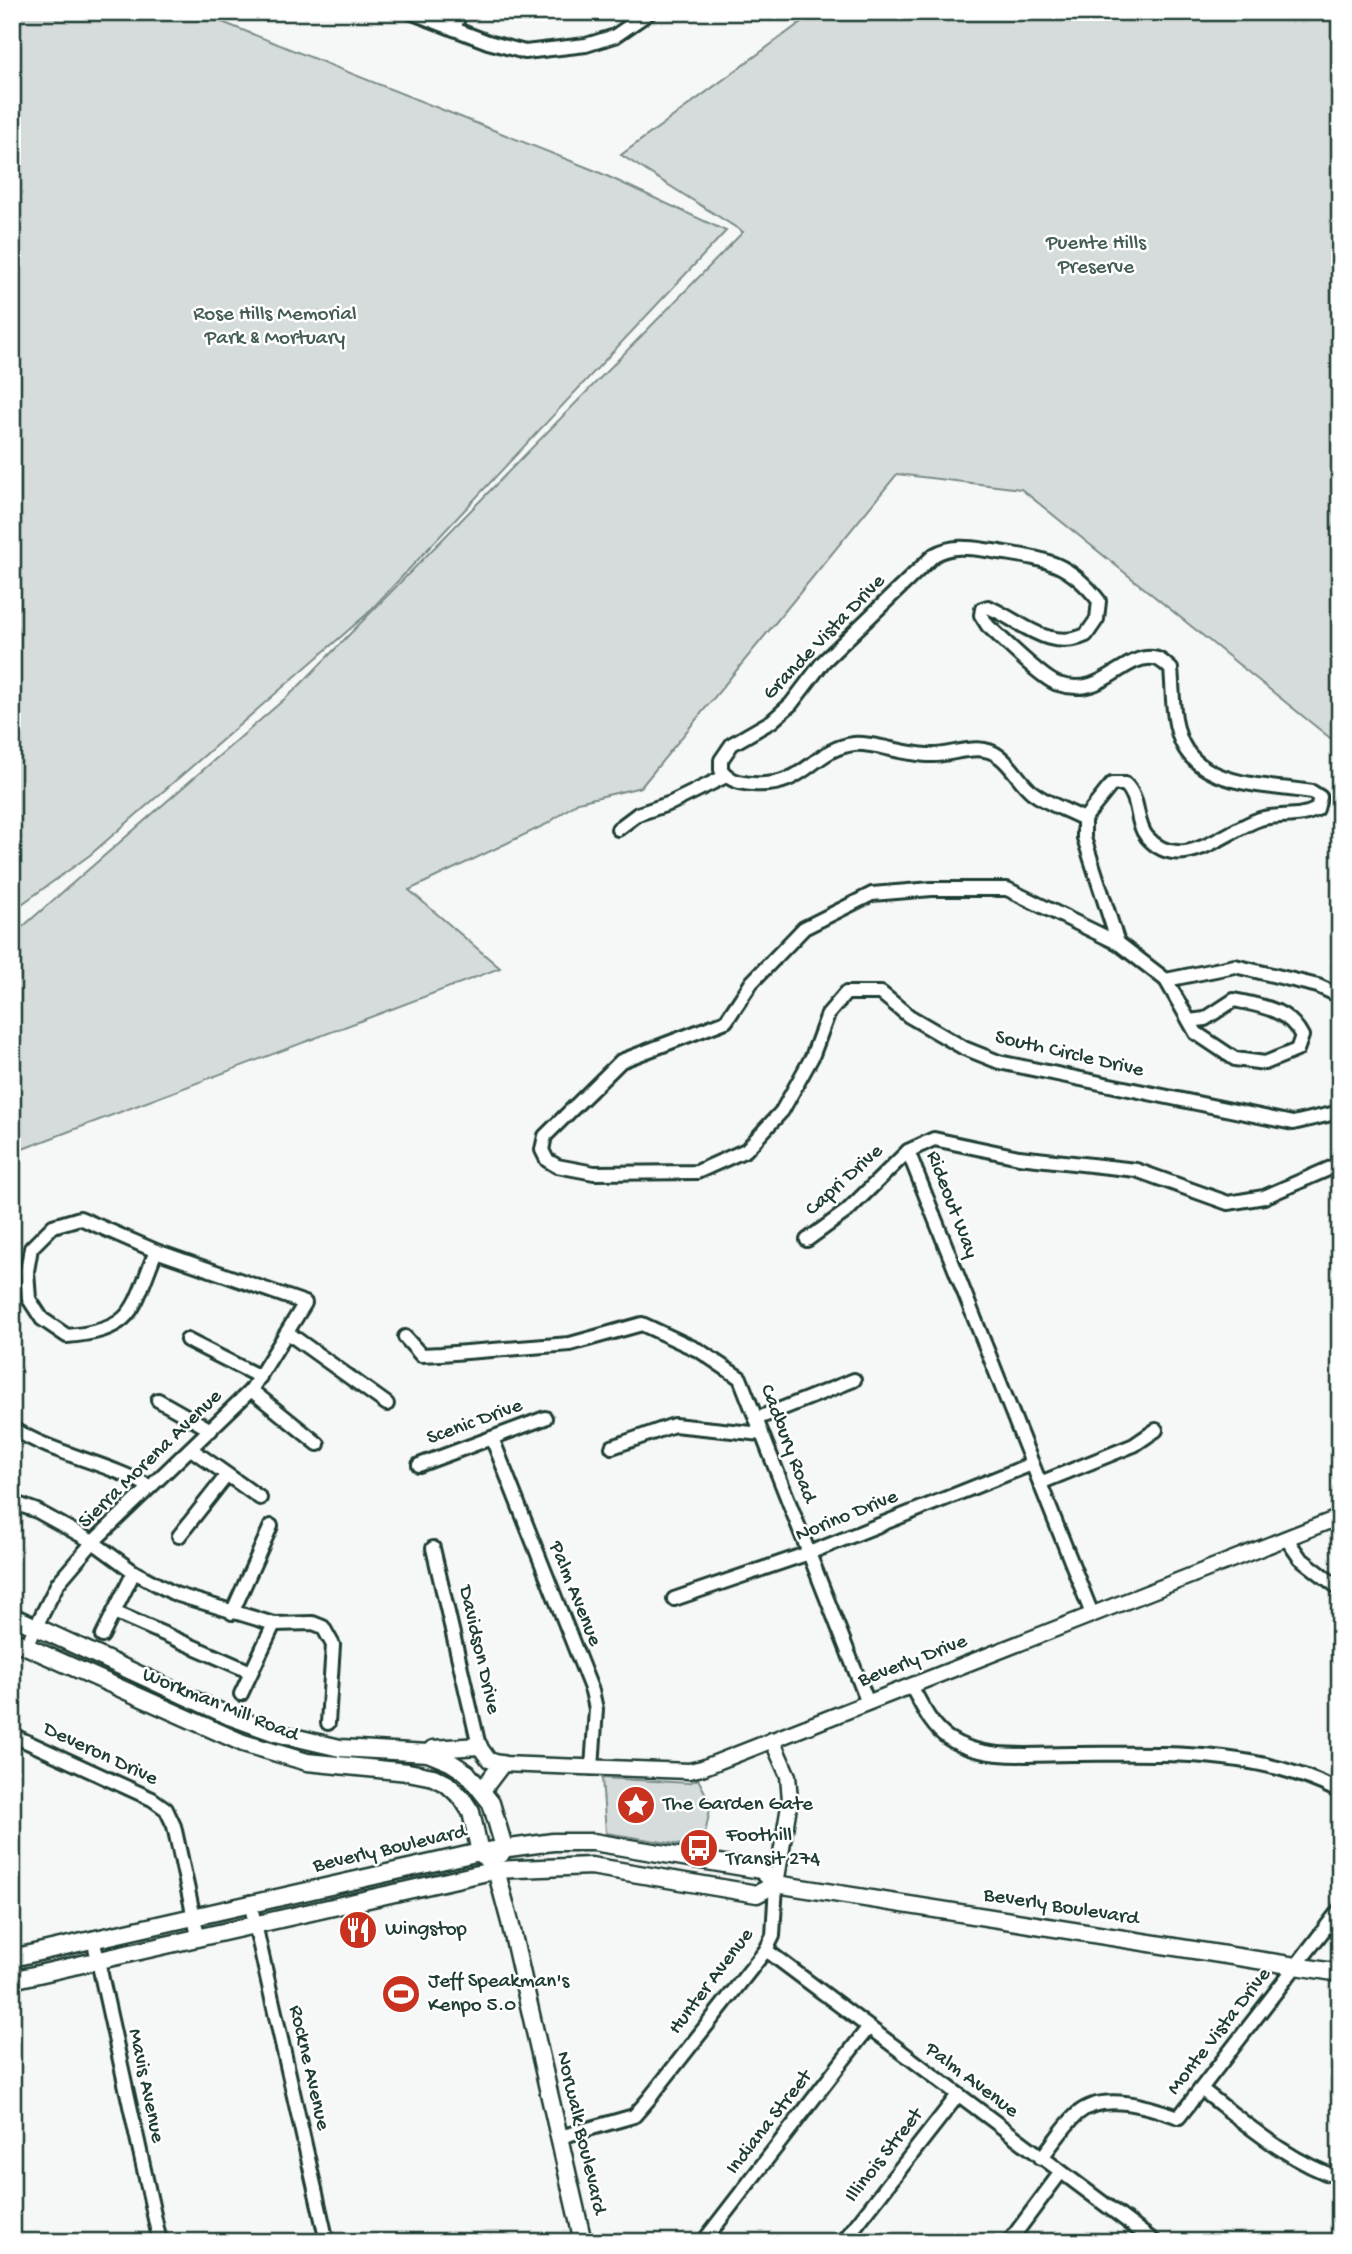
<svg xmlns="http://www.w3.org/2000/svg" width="1352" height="2254" font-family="'Gochi Hand',sans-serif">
	<rect width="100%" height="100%" fill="#f6f7f7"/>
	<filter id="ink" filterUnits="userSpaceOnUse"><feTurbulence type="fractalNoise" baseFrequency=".0143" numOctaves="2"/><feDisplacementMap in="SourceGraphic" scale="14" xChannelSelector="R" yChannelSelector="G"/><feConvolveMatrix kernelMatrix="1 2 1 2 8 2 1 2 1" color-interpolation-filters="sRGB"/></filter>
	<g filter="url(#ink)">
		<g fill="#d6dcdb" stroke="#7a8c88" stroke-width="2">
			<polygon points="12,12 197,12 596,171 726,231 367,614 90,855 12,911"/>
			<polygon points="815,12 1340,12 1340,746 1021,489 897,474 641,787 578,802 547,824 409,890 500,968 12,1153 12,936 296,689 743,232 621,155"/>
			<polygon points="602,1778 689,1783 698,1779 711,1804 703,1844 696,1842 694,1847 606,1833"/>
		</g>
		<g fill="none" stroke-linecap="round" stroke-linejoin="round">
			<defs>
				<g id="minor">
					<polyline points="410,12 488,42 525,52 586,45 615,36 650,12"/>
					<polyline points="454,29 460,12"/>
					<path d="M1084,819C1067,810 1047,804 1032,792C1020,782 1012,766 1000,757C980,741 954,755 933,755C909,756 873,742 854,744C812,749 806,788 753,784C738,783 731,781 721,770V760L732,744L772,721L791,704L823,662L934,555C954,544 971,548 993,551C1042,559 1066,559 1099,601L1097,619L1086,635C1048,652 1020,620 988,607L982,609L981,615L988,626C1003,639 1042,679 1058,684C1103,699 1121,655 1153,658C1160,658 1166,665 1171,669C1173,688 1172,710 1177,728C1190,788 1263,784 1312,792L1320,797L1317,809C1299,819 1279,813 1260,819C1226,830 1181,876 1147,837C1134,821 1141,799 1125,784H1112L1084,819V838L1118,943"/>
					<polyline points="618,829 638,814 671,803 726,776"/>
					<path d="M1166,980L1196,1033L1235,1059L1265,1063L1297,1050L1302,1036C1288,1009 1262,1006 1234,1000L1205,1019L1189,1021"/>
					<polyline points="1340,996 1318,986 1235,966 1166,980 1118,943 1007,889 932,889 872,894 804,928 752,982 726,1021 621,1061 545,1136 542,1150 547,1160 557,1166 594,1173 697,1172 746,1150 782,1111 812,1057 828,1014 846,993 881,993 909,1016 964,1048 999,1062 1293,1123 1340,1112"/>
					<polyline points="908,1151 1092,1614"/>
					<polyline points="807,1240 847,1211 908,1151 934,1139 1019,1157 1136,1170 1228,1203 1264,1197 1340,1164"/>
					<polyline points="288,1333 387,1404"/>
					<polyline points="405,1337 421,1355 441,1354 570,1344 642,1324 700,1351 740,1378 868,1703"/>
					<polyline points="187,1340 260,1377"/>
					<polyline points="251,1390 318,1444"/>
					<polyline points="158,1400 211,1430"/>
					<polyline points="756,1419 854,1380"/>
					<path d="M12,1428C55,1455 106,1462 150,1487"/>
					<polyline points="492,1438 592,1691 596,1709 592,1768"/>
					<polyline points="612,1447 674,1425 762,1434"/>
					<polyline points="191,1449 260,1498"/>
					<polyline points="419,1465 545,1418"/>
					<polyline points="1040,1483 1134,1445 1156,1430"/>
					<polyline points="12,1502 37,1511 93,1542 134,1572 175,1594 274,1624 313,1623 323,1627 333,1645 328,1723"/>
					<polyline points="179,1536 227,1475"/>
					<polyline points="1286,1538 1300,1558 1340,1589"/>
					<polyline points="433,1548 479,1746"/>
					<polyline points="674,1599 809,1553 1032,1464"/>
					<polyline points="114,1612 251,1672"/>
					<polyline points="232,1613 271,1526"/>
					<polyline points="102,1636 134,1572"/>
					<path d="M26,1646L58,1583L93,1542L251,1390L305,1303L156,1251L80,1218L53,1226L31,1248L27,1271L29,1299L42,1319L67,1336C136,1330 132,1309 156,1251"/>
					<path d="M911,1686C921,1703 930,1726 948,1738C982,1761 1033,1754 1073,1754C1163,1754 1258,1748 1340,1792"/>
					<polyline points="241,1694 274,1624"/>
					<polyline points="12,1735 152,1799 166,1809 174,1826 198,1936"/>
					<polyline points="250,1902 327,2242"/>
					<polyline points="93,1938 160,2242"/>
					<polyline points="766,1950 1155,2242"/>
					<path d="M1201,2089C1243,2121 1288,2162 1340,2178"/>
					<polyline points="560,2137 634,2116 648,2100 766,1950 773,1936 776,1884"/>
					<path d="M1041,2158C1053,2144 1063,2127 1077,2114C1103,2091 1150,2107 1179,2117L1340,1909"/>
					<polyline points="703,2242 868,2028"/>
					<polyline points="843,2242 958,2095"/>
					<polyline points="1009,2242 1061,2172"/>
				</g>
				<g id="tertiary">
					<polyline points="772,1740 788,1776 790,1800 776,1884"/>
					<polyline points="479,1746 489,1760 502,1764 689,1771 702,1768 1340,1517"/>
				</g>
				<g id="secondary">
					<polyline points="12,1616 229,1716 276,1733 340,1748 428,1753 450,1762 467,1773 491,1803 504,1847 501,1854"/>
					<polyline points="12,1640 243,1743 307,1762 408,1772 433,1777 447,1784 462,1798 471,1812 480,1852 496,1870 510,1922 583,2242"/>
					<polyline points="428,1753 433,1749 479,1746"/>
					<polyline points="483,1789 502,1764"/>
					<polyline points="12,1958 480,1852 553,1842 593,1842 761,1870 776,1884 1340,1973"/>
					<polyline points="12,1980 496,1870 591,1866 757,1894 776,1884"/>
				</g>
			</defs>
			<use href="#minor" stroke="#1f3d34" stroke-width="18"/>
			<use href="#tertiary" stroke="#1f3d34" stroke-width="19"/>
			<use href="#secondary" stroke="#1f3d34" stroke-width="21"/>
			<use href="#minor" stroke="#fff" stroke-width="12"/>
			<use href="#tertiary" stroke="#fff" stroke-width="14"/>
			<use href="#secondary" stroke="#fff" stroke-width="16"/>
		</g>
	</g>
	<defs>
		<symbol id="sight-disc" viewBox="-11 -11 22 22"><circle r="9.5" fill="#c8321e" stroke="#fff"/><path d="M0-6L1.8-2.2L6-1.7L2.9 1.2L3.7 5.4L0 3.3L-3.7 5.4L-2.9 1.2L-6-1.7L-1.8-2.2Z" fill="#fff"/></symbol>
		<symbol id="bus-disc" viewBox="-11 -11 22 22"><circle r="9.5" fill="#c8321e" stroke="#fff"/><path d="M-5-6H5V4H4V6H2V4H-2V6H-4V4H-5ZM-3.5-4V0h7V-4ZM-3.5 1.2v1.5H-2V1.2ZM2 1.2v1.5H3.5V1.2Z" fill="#fff"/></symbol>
		<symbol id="restaurant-disc" viewBox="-11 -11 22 22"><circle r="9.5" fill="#c8321e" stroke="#fff"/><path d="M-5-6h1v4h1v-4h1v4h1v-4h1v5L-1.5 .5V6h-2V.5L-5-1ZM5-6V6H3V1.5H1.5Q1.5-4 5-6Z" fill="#fff"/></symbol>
		<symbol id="stadium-disc" viewBox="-11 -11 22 22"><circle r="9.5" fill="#c8321e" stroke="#fff"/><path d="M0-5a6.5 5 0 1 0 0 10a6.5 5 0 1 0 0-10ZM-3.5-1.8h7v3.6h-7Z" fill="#fff"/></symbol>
	</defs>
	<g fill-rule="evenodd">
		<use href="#sight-disc" x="614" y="1783" width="44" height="44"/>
		<use href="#bus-disc" x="677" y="1826" width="44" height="44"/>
		<use href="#restaurant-disc" x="336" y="1908" width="44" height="44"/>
		<use href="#stadium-disc" x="379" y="1972" width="44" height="44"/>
	</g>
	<g text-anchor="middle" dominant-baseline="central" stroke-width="5" stroke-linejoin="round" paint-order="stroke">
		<g font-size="21" fill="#445d55" stroke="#fff">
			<text x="1096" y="244">Puente Hills<tspan x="1096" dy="24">Preserve</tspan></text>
			<text x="275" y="315">Rose Hills Memorial<tspan x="275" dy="24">Park &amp; Mortuary</tspan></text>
		</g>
		<g font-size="21" fill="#1f3d34" stroke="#fff">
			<text transform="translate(825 638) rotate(-46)">Grande Vista Drive</text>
			<text transform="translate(1069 1055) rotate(13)">South Circle Drive</text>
			<text transform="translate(845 1181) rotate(-42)">Capri Drive</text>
			<text transform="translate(951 1205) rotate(69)">Rideout Way</text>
			<text transform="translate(475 1423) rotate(-20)">Scenic Drive</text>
			<text transform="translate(787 1444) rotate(69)">Cadbury Road</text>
			<text transform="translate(151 1460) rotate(-44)">Sierra Morena Avenue</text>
			<text transform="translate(847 1517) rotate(-22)">Norino Drive</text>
			<text transform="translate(574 1594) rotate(68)">Palm Avenue</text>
			<text transform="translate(478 1650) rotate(77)">Davidson Drive</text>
			<text transform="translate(913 1662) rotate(-21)">Beverly Drive</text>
			<text transform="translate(220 1706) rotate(22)">Workman Mill Road</text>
			<text transform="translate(100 1755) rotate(25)">Deveron Drive</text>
			<text transform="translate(390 1850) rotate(-13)">Beverly Boulevard</text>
			<text transform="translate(1061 1908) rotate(9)">Beverly Boulevard</text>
			<text transform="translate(712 1982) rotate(-53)">Hunter Avenue</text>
			<text transform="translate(1220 2032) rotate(-52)">Monte Vista Drive</text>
			<text transform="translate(308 2068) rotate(77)">Rockne Avenue</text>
			<text transform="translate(971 2081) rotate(37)">Palm Avenue</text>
			<text transform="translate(145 2086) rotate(78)">Mavis Avenue</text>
			<text transform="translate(770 2123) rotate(-52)">Indiana Street</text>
			<text transform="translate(580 2133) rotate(77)">Norwalk Boulevard</text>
			<text transform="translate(885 2156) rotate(-52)">Illinois Street</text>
		</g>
		<g font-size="21" fill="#1f3d34" stroke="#fff" text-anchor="start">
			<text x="663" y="1805">The Garden Gate</text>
			<text x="726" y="1836">Foothill<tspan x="726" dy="24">Transit 274</tspan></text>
			<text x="385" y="1930">Wingstop</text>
			<text x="428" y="1982">Jeff Speakman's<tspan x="428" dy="24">Kenpo 5.0</tspan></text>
		</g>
	</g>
	<rect width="1352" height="2254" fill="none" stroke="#fff" stroke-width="42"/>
	<rect x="21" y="21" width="1310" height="2212" fill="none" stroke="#1f3d34" stroke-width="2.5" filter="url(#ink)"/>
</svg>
